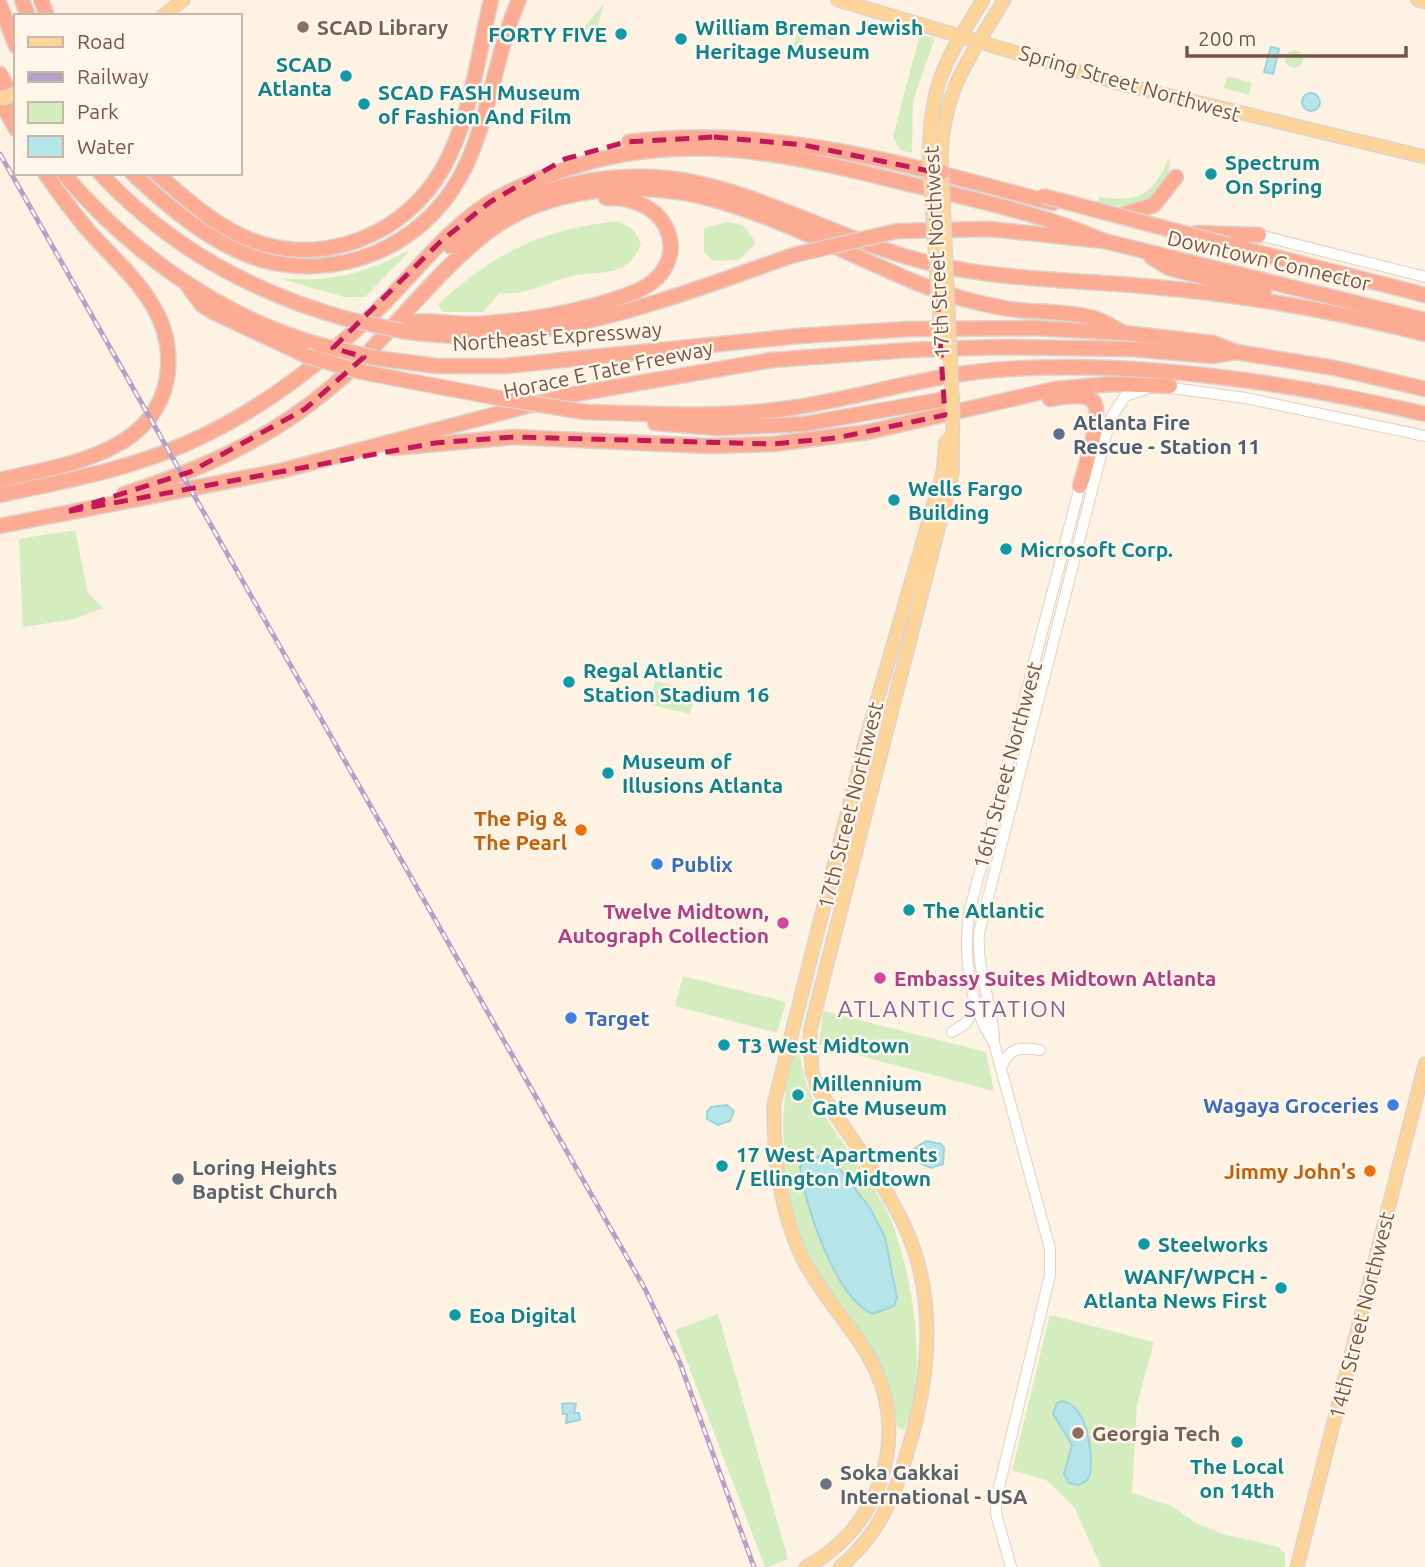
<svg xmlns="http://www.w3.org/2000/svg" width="1425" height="1567" font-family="Ubuntu,sans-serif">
	<rect width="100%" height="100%" fill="#fef2e2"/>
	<g fill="#d4edbf">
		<polygon points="604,4 596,33 588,39 584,27"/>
		<polygon points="800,21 837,31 835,41 808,33 804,36 799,53 792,52"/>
		<polygon points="920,34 935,38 913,100 912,153 900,150 893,136"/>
		<circle cx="1294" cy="59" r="9"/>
		<polygon points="1227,76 1252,83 1249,95 1224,88"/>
		<path d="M1169,157C1174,198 1136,213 1097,203L1100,197C1139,203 1154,194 1169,157Z"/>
		<path d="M618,221L634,230L641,243C629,281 597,269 568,277C543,284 527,295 500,293L483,312H442L438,304C496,252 540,230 618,221Z"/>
		<polygon points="727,222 743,225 756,243 739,260 713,261 704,252 704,228"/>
		<path d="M407,251L409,252L365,297H344L278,278C327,283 365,274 407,251Z"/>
		<polygon points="75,530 88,593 103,608 74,619 23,627 19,539"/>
		<polygon points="655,681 696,692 690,714 649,704"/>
		<polygon points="683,976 786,1002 777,1033 675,1006"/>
		<polygon points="823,1011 986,1052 994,1091 819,1045"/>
		<path d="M797,1043L806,1083L812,1097C835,1135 866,1170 886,1209C911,1261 931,1377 904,1430L897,1427L892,1396L877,1357L828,1289L805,1247L792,1208L784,1164L783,1119L787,1077Z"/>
		<polygon points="718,1314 788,1559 768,1567 765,1567 675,1330"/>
		<polygon points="1050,1315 1154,1342 1137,1404 1132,1493 1172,1506 1196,1523 1223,1534 1279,1547 1285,1554 1285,1567 1101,1567 1074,1507 1046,1480 1012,1470"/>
	</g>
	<g fill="#b5e4e9" stroke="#9ad4dc" stroke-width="2">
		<polygon points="1271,47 1279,49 1273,74 1264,72"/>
		<circle cx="1311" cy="102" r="9"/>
		<polygon points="727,1105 734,1111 730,1121 718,1125 707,1119 707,1112 711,1107"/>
		<polygon points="926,1141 941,1144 944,1148 943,1164 931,1168 915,1161 912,1150"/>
		<path d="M827,1153L870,1208L885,1237L897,1298L894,1306L873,1314C835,1298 805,1206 800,1167L803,1163Z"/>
		<path d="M1062,1401C1088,1406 1093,1452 1090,1474C1089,1480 1084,1483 1078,1485L1069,1483L1064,1474L1072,1445L1053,1414L1057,1403Z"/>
		<polygon points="571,1403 576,1404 574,1413 579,1413 580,1420 566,1423 567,1414 563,1414 562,1404"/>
	</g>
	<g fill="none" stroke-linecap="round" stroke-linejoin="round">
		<defs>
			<g id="minor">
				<polyline points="1259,235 1425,277"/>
				<polyline points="1164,387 1246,398 1425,436"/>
				<polyline points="952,1032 966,1023 976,1003"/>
				<path d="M994,1043C969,1005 963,957 969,913L1080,486L1085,487"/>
				<path d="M1001,1068C1009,1047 1020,1047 1040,1050"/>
				<path d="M1011,1567L996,1514V1500L1050,1275V1249L994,1043C994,1006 976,972 979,933L1110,420L1125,396L1146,389"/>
			</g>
			<g id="major">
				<polyline points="838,0 1125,85 1425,157"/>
				<polyline points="1418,0 1425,2"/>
				<polyline points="163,16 183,0"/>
				<path d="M941,153C945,85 971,56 1004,0"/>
				<path d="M929,159C930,83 944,63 983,0"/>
				<path d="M806,1567C876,1531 909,1444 876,1371C859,1333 821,1297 801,1255C779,1207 773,1156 774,1104L866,739L943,472"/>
				<path d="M840,1567C878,1536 895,1496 908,1450C930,1377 938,1299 905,1227C882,1178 846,1132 817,1087L812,1071L810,1031L952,475"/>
				<polyline points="1297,1567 1425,1064"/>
			</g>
			<g id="highway">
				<polyline points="22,0 28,16"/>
				<polyline points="41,0 47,16"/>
				<polyline points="0,5 16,46"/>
				<polyline points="0,74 16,104"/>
				<polyline points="0,100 16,129"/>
				<path d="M629,142C773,123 915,167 1053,203"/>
				<path d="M63,173C130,252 220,317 320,345"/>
				<path d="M100,173C169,247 251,292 347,319"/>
				<path d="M132,173C167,206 212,244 259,259C337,282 421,248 460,177C490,122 494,56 519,0"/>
				<path d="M156,173C185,198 215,226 251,240C323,268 405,235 443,168C471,118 478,55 491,0"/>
				<polyline points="1118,216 1154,205 1176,177"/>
				<polyline points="897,231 990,229 1104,241 1425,320"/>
				<polyline points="1196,233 1259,235"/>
				<polyline points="1229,245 1425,295"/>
				<path d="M450,246C508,198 576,174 651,177C744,180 844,245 938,265C1005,280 1075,280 1143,286C1239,294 1332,310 1425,334"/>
				<polyline points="1151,257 1169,268 1264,293"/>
				<polyline points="188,286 202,305 215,313 307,356"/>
				<path d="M410,322C433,320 457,325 480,324C532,320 588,311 637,291C694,267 675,195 606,198"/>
				<path d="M402,331C540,352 667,299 794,255"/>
				<polyline points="376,358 437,366 504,366 798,336 908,329 1035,328 1124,333 1213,343 1236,352 1335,368 1425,389"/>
				<polyline points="362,372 499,398"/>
				<path d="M1050,399C1062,397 1084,392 1093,401C1104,411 1084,471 1080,486"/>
				<path d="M585,412C654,414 722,418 791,408C859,398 925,376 994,370C1135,359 1288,382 1425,414"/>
				<polyline points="655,423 718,428 804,424 952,398"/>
				<polyline points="392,448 514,437 710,446 773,444 868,432 1055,389 1112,384 1170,386"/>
				<path d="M0,480C62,465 154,455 167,378C171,353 166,328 153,306C136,277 109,254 87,229C72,211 58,192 45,173"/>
				<path d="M124,494C197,471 264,442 324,393C383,346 426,281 485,234C538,192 614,183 679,192C756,204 848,255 922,285C948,295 976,303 1003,308C1032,313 1065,310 1093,318C1104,321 1114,328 1124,333"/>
				<path d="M0,495C48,484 96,476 143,460C230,432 303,379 369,318C410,280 441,234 489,203C508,191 533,181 555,173C684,125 794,156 922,187C984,202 1045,215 1104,241"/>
				<polyline points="0,526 280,471 569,395 772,360 909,350 1001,347 1133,349 1212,356 1236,352"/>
			</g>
		</defs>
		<use href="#minor" stroke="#e5cfbf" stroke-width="12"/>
		<use href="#major" stroke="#dcd3cf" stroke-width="15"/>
		<use href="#highway" stroke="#dcd3cf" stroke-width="17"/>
		<use href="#minor" stroke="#fff" stroke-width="10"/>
		<use href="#major" stroke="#ffd498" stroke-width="12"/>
		<use href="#highway" stroke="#fdab93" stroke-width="14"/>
		<defs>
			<polyline id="rail" points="0,154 645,1289 680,1363 754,1567"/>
		</defs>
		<use href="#rail" stroke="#b4a0c8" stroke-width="5"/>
		<use href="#rail" stroke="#fff6ea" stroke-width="2.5" stroke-dasharray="8" stroke-linecap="butt"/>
		<defs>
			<g id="major-bridge">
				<polyline points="0,99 16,94"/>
				<polyline points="941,153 953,415 952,475"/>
				<polyline points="929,159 942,354"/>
				<polyline points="943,472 946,439"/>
			</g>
			<g id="highway-bridge">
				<polyline points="930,173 942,172"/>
				<polyline points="1043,196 1229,245"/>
				<polyline points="794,255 897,231"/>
				<polyline points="347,319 402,331"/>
				<polyline points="320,345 376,358"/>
				<polyline points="307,356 362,372"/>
				<polyline points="499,398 585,412"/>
			</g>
		</defs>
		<use href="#major-bridge" stroke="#dcd3cf" stroke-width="15" stroke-linecap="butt"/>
		<use href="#highway-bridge" stroke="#dcd3cf" stroke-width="17" stroke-linecap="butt"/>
		<use href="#major-bridge" stroke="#ffd498" stroke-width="12"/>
		<use href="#highway-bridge" stroke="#fdab93" stroke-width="14"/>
	</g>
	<path fill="none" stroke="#c2185b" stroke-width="5" stroke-dasharray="14 9" stroke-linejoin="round" d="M714,137L804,145L929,171L945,415L836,438L773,444L514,437L435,443L65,512L190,472L305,409L364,357L333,348L440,242L490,202L565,159L626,142Z"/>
	<g fill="#8d6e63" stroke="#fff6ea" stroke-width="2.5">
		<circle cx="303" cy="27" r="7"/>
		<circle cx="1078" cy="1433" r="7"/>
	</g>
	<g fill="#0f9aa8" stroke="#fff6ea" stroke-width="2.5">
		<circle cx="621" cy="34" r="7"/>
		<circle cx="681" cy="39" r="7"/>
		<circle cx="346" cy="76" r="7"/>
		<circle cx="364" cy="104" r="7"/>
		<circle cx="1211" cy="174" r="7"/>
		<circle cx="894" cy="500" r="7"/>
		<circle cx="1006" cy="549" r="7"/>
		<circle cx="569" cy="682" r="7"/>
		<circle cx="608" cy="773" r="7"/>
		<circle cx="909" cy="910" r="7"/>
		<circle cx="724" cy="1045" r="7"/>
		<circle cx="798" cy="1095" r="7"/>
		<circle cx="722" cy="1166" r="7"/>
		<circle cx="1144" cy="1244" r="7"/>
		<circle cx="1281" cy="1288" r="7"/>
		<circle cx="455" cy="1315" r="7"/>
		<circle cx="1237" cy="1442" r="7"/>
	</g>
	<circle fill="#5c6f8a" stroke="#fff6ea" stroke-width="2.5" cx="1059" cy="434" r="7"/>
	<g fill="#e8710a" stroke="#fff6ea" stroke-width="2.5">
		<circle cx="581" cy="830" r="7"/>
		<circle cx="1370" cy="1171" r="7"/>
	</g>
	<g fill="#3f7fe0" stroke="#fff6ea" stroke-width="2.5">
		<circle cx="657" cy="864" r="7"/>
		<circle cx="571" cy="1018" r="7"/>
		<circle cx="1393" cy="1105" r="7"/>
	</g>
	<g fill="#d1479c" stroke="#fff6ea" stroke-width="2.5">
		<circle cx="783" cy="923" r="7"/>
		<circle cx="880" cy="978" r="7"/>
	</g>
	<g fill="#6b7280" stroke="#fff6ea" stroke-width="2.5">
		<circle cx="178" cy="1179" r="7"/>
		<circle cx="826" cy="1484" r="7"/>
	</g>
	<g text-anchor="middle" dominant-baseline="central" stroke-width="5" stroke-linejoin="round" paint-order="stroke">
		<g font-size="21" font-weight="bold" fill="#785e54" stroke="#fff6ea" text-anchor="start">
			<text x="317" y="27">SCAD Library</text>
			<text x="1092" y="1433">Georgia Tech</text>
		</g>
		<g font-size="21" font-weight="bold" fill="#0d838f" stroke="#fff6ea" text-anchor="start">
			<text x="695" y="27">William Breman Jewish<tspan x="695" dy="24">Heritage Museum</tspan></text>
			<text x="607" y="34" text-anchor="end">FORTY FIVE</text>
			<text x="332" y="64" text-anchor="end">SCAD<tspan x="332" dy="24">Atlanta</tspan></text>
			<text x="378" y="92">SCAD FASH Museum<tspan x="378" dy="24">of Fashion And Film</tspan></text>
			<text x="1225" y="162">Spectrum<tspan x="1225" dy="24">On Spring</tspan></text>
			<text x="908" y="488">Wells Fargo<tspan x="908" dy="24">Building</tspan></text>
			<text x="1020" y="549">Microsoft Corp.</text>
			<text x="583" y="670">Regal Atlantic<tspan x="583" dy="24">Station Stadium 16</tspan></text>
			<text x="622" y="761">Museum of<tspan x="622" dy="24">Illusions Atlanta</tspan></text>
			<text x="923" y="910">The Atlantic</text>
			<text x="738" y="1045">T3 West Midtown</text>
			<text x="812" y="1083">Millennium<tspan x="812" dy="24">Gate Museum</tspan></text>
			<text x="736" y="1154">17 West Apartments<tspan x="736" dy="24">/ Ellington Midtown</tspan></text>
			<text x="1158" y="1244">Steelworks</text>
			<text x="1267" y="1276" text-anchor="end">WANF/WPCH -<tspan x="1267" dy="24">Atlanta News First</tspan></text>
			<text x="469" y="1315">Eoa Digital</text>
			<text x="1237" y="1466" text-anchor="middle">The Local<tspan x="1237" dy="24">on 14th</tspan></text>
		</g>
		<g font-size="21" fill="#785646" stroke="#fff6ea">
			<text transform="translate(1130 83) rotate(16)">Spring Street Northwest</text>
			<text transform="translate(936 252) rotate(-93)">17th Street Northwest</text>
			<text transform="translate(1269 260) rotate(13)">Downtown Connector</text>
			<text transform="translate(557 336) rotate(-4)">Northeast Expressway</text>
			<text transform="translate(608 369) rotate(-12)">Horace E Tate Freeway</text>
			<text transform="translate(1007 765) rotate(-75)">16th Street Northwest</text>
			<text transform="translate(850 805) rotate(-76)">17th Street Northwest</text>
			<text transform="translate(1361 1315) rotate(-76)">14th Street Northwest</text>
		</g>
		<g font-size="21" font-weight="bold" fill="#4e5e75" stroke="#fff6ea" text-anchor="start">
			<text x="1073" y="422">Atlanta Fire<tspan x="1073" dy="24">Rescue - Station 11</tspan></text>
		</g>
		<g font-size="21" font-weight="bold" fill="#c56008" stroke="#fff6ea" text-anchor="end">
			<text x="567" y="818">The Pig &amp;<tspan x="567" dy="24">The Pearl</tspan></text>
			<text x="1356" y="1171">Jimmy John's</text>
		</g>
		<g font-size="21" font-weight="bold" fill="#366cbe" stroke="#fff6ea" text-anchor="start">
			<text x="671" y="864">Publix</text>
			<text x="585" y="1018">Target</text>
			<text x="1379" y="1105" text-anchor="end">Wagaya Groceries</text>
		</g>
		<g font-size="21" font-weight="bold" fill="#b23c85" stroke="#fff6ea" text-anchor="end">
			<text x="769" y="911">Twelve Midtown,<tspan x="769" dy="24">Autograph Collection</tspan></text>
			<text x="894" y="978" text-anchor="start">Embassy Suites Midtown Atlanta</text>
		</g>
		<g font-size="21" font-weight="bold" fill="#5b616d" stroke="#fff6ea" text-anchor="start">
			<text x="192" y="1167">Loring Heights<tspan x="192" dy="24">Baptist Church</tspan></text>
			<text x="840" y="1472">Soka Gakkai<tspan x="840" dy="24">International - USA</tspan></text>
		</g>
		<g font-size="23" letter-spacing="2" fill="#86619c" stroke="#fff6ea">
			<text x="953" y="1008">ATLANTIC STATION</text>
		</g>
	</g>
	<rect x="14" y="14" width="228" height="161" fill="#fff6ea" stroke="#c9b6a8" stroke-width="2"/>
	<rect x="28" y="37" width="35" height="10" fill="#ffd498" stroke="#c9b6a8" stroke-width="2"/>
	<text x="77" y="49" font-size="21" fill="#785646">Road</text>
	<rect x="28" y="72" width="35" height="10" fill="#b4a0c8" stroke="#c9b6a8" stroke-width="2"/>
	<text x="77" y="84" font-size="21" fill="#785646">Railway</text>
	<rect x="28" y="102" width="35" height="21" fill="#d4edbf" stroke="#c9b6a8" stroke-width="2"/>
	<text x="77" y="119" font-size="21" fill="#785646">Park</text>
	<rect x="28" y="136" width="35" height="21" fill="#b5e4e9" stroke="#c9b6a8" stroke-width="2"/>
	<text x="77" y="154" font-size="21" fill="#785646">Water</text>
	<path d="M1187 46v10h219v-10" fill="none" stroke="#785646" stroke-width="3.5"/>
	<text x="1198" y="46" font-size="21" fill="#785646" stroke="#fff6ea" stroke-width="5" paint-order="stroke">200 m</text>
</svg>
